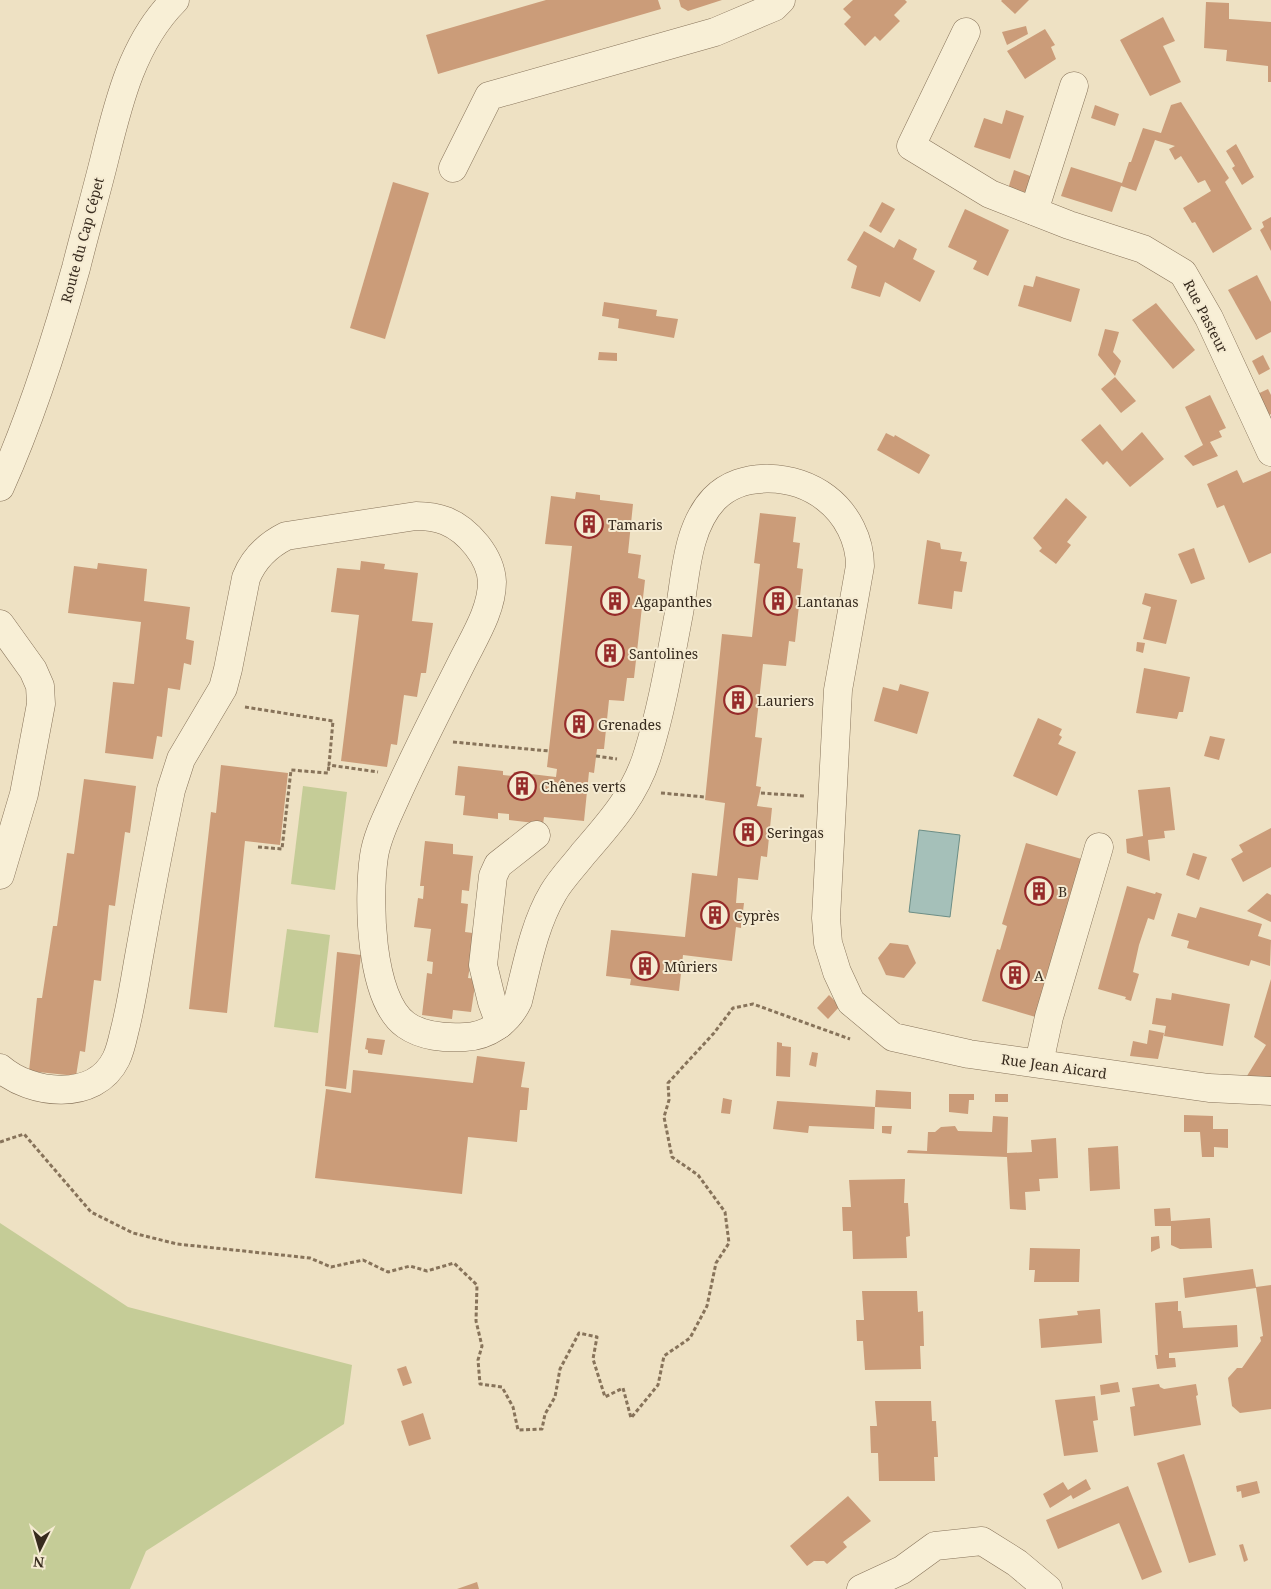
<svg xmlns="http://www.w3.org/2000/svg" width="1271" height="1589" font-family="'Noto Serif',serif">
	<rect width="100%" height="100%" fill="#eee1c3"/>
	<g fill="#c5cc97">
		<polygon points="303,786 347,792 335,890 291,884"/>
		<polygon points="287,929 330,935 318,1033 274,1027"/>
		<polygon points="0,1223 128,1307 352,1365 344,1424 146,1551 130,1589 0,1589"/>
	</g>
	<polygon fill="#a5c0b9" stroke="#6c8e86" points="919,830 960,835 950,917 909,912"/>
	<g fill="#cb9c79">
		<polygon points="546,0 658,0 661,9 438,74 426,35"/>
		<polygon points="679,0 722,0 688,11 681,7"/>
		<polygon points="853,0 905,0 907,2 894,15 900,21 880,41 875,36 865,46 844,24 851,17 843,9"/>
		<polygon points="1002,0 1029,0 1015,14 1001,1"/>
		<polygon points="1206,2 1229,3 1229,19 1271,22 1271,82 1268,82 1268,66 1226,61 1227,50 1204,48"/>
		<polygon points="1163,17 1175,41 1163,46 1181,82 1150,96 1120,40"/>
		<polygon points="1026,26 1028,34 1007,45 1002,32"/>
		<polygon points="1045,29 1055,45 1051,47 1056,59 1025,79 1007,51"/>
		<polygon points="1181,102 1229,178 1225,182 1252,229 1213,253 1195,222 1192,223 1183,208 1211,191 1205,180 1198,183 1181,156 1175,160 1169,149 1175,146 1155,140 1136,191 1121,186 1112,212 1061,196 1071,167 1122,183 1129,162 1131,162 1143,128 1161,133 1171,105"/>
		<polygon points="1095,105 1119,114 1115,126 1091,118"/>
		<polygon points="1006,110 1024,116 1010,159 974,147 984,118 1002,124"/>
		<polygon points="1236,144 1254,177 1242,185 1232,168 1235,166 1226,151"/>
		<polygon points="1014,170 1033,177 1025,203 1007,192"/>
		<polygon points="393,182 429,193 385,339 350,328"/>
		<polygon points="882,202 895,209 881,233 869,226"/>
		<polygon points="965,209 1009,230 988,276 973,269 977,261 948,247"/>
		<polygon points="1271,217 1271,251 1260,230 1264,227 1262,222"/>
		<polygon points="864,231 894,248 899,239 917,249 913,259 935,271 920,302 885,282 880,297 851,288 857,266 847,260"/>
		<polygon points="1257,275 1271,302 1271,332 1256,340 1228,290"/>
		<polygon points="1036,276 1080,289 1071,322 1018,306 1024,285 1033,287"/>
		<polygon points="604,302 657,310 656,316 678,319 674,338 618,328 619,319 602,316"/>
		<polygon points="1156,303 1195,350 1173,369 1132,320"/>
		<polygon points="1105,329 1119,332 1113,352 1121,361 1115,376 1098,355"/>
		<polygon points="599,352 617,353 617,361 598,360"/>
		<polygon points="1263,355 1270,369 1259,375 1252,361"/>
		<polygon points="1115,377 1136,401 1121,413 1101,389"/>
		<polygon points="1268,389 1271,395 1271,414 1260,420 1249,398"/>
		<polygon points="1210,395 1226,428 1219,431 1222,437 1210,442 1218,456 1193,466 1184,456 1203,445 1185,407"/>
		<polygon points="1100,424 1122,451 1142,432 1164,459 1130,487 1107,461 1103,465 1081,440"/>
		<polygon points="886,433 894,437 895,435 930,455 919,474 877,450"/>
		<polygon points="1237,470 1243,483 1271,471 1271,553 1249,563 1224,505 1217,508 1207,484"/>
		<polygon points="576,492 600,495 600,500 633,504 628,553 641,555 638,578 645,580 634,678 627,678 624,701 609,700 604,749 597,749 594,773 589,772 584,821 544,817 543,824 509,820 509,814 498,813 498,819 463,815 465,796 455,795 458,766 503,771 503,775 513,776 514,772 556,777 557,769 547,767 572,546 545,544 551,496 575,499"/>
		<polygon points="1066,498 1087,517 1067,542 1071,545 1056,564 1039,551 1042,548 1033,538"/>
		<polygon points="760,513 796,517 793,542 800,543 797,568 803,569 795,642 789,641 786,666 763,664 755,737 762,738 756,786 761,787 757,806 772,808 767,857 761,856 758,880 738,878 736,903 744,903 741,928 736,927 732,961 683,955 679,991 630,985 631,979 606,976 611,930 685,937 692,873 717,876 725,803 705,800 722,634 752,637 760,564 754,563"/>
		<polygon points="927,540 940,543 941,549 962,552 960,561 967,562 962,592 954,591 952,609 918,604"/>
		<polygon points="1194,548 1205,579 1191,584 1178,554"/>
		<polygon points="361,561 385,564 384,569 418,573 412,621 433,623 426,673 421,673 417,697 404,695 397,745 391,744 387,767 341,761 359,615 331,612 337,568 360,570"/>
		<polygon points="98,563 147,569 144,601 190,607 186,639 194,641 191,665 184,663 180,690 168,688 162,737 157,736 153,759 105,753 113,682 134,684 141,622 68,613 74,566 97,569"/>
		<polygon points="1145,593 1177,600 1166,644 1143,639 1151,607 1142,604"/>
		<polygon points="1137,642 1145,643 1143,653 1136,651"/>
		<polygon points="1144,668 1190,677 1183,712 1179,712 1177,719 1136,713"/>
		<polygon points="900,684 929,692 917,734 874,721 883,687 898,691"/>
		<polygon points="1038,718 1062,729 1059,735 1062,737 1058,744 1076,752 1057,796 1013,776"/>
		<polygon points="1210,736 1225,739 1219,760 1204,756"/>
		<polygon points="221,765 288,773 280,845 245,841 227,1013 189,1009 211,812 216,813"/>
		<polygon points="84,779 136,786 130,833 125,832 115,906 109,905 101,981 94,980 85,1052 80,1051 76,1076 29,1071 37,998 42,998 53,926 57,926 67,853 74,854"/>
		<polygon points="1170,787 1175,830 1164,831 1165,838 1148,840 1150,861 1127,853 1126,839 1143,836 1138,790"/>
		<polygon points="1271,828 1271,867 1243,882 1231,859 1243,852 1239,845"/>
		<polygon points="425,841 453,844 453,854 473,856 469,891 462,890 461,903 468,904 465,932 481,934 470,966 468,978 476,979 471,1012 453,1010 452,1019 422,1015 427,973 432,974 433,962 427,961 431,929 414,927 418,898 423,899 424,886 420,886"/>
		<polygon points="1026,843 1085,860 1039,1018 982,1001 997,949 1000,950 1007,926 1002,924"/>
		<polygon points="1193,853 1207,857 1199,880 1186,875"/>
		<polygon points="1127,886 1155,894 1156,892 1162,894 1154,920 1148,918 1139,945 1133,972 1139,974 1131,1001 1125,999 1126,997 1098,989"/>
		<polygon points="1267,893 1271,895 1271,922 1247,911"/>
		<polygon points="1200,907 1262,924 1258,936 1271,940 1270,966 1251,960 1249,966 1187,948 1189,941 1171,936 1178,913 1196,918"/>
		<polygon points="890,943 908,945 916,963 904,978 886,975 878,958"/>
		<polygon points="337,952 361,955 346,1089 325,1086"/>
		<polygon points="1271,979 1271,1087 1242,1084 1266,1045 1254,1037"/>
		<polygon points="1172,993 1230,1004 1223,1046 1164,1036 1166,1026 1152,1024 1156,998 1171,1000"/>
		<polygon points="829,995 840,1006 828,1019 817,1008"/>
		<polygon points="1149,1030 1164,1033 1158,1059 1130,1056 1133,1041 1147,1044"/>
		<polygon points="367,1038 385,1040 382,1055 368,1053 368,1050 365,1049"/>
		<polygon points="777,1042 782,1043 782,1046 791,1047 790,1077 776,1076"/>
		<polygon points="812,1052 818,1053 816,1067 809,1065"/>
		<polygon points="477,1056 525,1062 521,1087 529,1088 527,1110 520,1110 517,1142 468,1137 462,1194 315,1178 326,1089 351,1093 353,1070 473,1083"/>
		<polygon points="876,1090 911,1092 911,1109 875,1107"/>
		<polygon points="949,1094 974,1094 974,1100 969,1100 968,1114 949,1112"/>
		<rect x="995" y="1094" width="13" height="8"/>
		<polygon points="723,1098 732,1100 730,1114 721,1113"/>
		<polygon points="777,1101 875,1107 874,1129 809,1126 808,1133 773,1129"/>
		<polygon points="1184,1115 1213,1116 1213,1129 1228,1129 1228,1148 1214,1147 1214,1157 1202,1157 1200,1132 1184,1132"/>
		<polygon points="993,1116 1008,1117 1007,1153 1032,1152 1031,1140 1056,1138 1058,1178 1039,1179 1040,1191 1025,1192 1026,1210 1010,1209 1007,1157 907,1153 908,1150 927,1151 928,1132 935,1132 941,1127 955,1126 958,1131 992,1132"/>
		<polygon points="882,1126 892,1126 891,1134 882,1133"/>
		<polygon points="1118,1146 1120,1189 1090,1191 1088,1148"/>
		<polygon points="905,1179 904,1203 908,1203 910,1236 906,1237 907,1258 853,1259 852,1231 843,1231 842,1207 851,1207 849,1180"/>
		<polygon points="1170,1208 1171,1221 1210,1218 1212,1248 1180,1249 1171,1245 1171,1226 1155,1226 1154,1209"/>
		<polygon points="1159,1236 1160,1248 1151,1252 1151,1237"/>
		<polygon points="1030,1248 1080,1249 1079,1282 1034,1282 1035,1270 1029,1270"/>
		<polygon points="1253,1269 1256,1287 1271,1285 1271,1409 1240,1413 1232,1406 1228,1378 1237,1368 1242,1368 1261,1341 1260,1337 1263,1336 1256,1288 1185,1298 1183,1278"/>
		<polygon points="862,1291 917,1291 918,1312 923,1311 924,1346 920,1346 921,1369 865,1370 863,1341 857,1341 856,1320 864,1320"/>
		<polygon points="1178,1301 1178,1311 1181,1311 1183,1328 1237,1325 1238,1347 1169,1353 1169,1358 1175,1358 1176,1367 1157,1369 1155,1355 1158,1355 1155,1303"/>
		<polygon points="1100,1309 1102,1343 1041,1348 1039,1319 1078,1315 1077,1311"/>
		<polygon points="406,1366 412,1383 403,1386 397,1369"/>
		<polygon points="1118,1382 1120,1392 1101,1395 1100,1385"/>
		<polygon points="1159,1384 1160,1387 1164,1389 1196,1384 1198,1395 1196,1396 1201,1425 1134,1436 1130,1407 1135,1406 1132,1388"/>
		<polygon points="1095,1396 1098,1420 1093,1421 1098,1452 1064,1456 1055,1400"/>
		<polygon points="875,1401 931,1401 932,1421 936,1421 938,1457 934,1457 935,1481 879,1481 878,1453 871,1453 870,1426 877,1426"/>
		<polygon points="423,1413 431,1439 409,1446 401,1421"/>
		<polygon points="1184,1454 1216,1555 1189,1563 1157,1463"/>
		<polygon points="1086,1479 1091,1489 1073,1499 1071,1495 1050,1508 1043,1494 1063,1482 1068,1490"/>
		<polygon points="1257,1481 1260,1493 1242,1498 1241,1491 1237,1492 1236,1486"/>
		<polygon points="1128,1486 1162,1572 1142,1580 1119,1523 1058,1549 1046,1520"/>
		<polygon points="848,1496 871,1521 843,1542 847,1547 827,1564 824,1561 814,1561 807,1566 790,1546"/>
		<polygon points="1243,1544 1248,1560 1244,1562 1239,1545"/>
		<polygon points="477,1582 479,1589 457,1589"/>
	</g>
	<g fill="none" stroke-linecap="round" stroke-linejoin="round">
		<defs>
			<g id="minor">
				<polyline points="966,32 911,146 990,194 1069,225 1143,249 1183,273 1209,318 1271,452"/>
				<polyline points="453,168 489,96 715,32 774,7 781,0"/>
				<polyline points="1034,211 1074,86"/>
				<path d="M0,487C32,416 55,343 76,268C85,232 95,197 104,161C118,104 132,43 175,0"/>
				<polyline points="0,624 33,670 40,686 41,704 24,794 0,875"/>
				<polyline points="500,1024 492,1002 483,965 493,876 498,865 536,835"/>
				<polyline points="1039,1063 1049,1017 1099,847"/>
				<path d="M0,1068C31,1095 95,1102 116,1059C120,1051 122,1042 124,1033C130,1010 134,986 138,962C148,905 159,847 171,790L181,759L223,688L228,669L246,578C254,558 268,545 286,536L416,516C426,516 436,517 446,521C468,530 491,557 492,582C492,609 475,636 463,660C440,706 416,752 395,799C387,817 377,836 374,856C368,897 369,999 406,1025C423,1037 445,1038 465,1037C488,1036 508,1022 518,1001C527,965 534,925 553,893C561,879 573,867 583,854C610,823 636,794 648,753C662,708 670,660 679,613C686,576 686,529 714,499C742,470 795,474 826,498C847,514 860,540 860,566L838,690L826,918L828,943L837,972L851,1002L893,1037L969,1054L1209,1088L1271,1091"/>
				<polyline points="861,1589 902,1570 935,1546 982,1541 1017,1563 1048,1589"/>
			</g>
		</defs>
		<use href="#minor" stroke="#87735a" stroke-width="29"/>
		<g stroke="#87735a" stroke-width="3" stroke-dasharray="4 2.5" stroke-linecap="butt">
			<polyline points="245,707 333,721 329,765 378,772"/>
			<polyline points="453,742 549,751"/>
			<polyline points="596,756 617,759"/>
			<polyline points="661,793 705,797"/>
			<polyline points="761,793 805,796"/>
			<polyline points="258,847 282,849 291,770 328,773 329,765"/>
			<polyline points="0,1142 24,1134 91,1212 133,1233 177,1244 310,1258 331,1267 363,1260 388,1272 410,1266 427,1271 454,1263 477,1285 476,1321 482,1346 478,1360 480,1384 502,1387 513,1407 518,1430 542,1429 545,1414 555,1397 560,1369 579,1333 597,1337 593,1359 605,1397 623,1388 631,1418 658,1385 664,1356 690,1338 707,1306 716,1263 729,1243 725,1212 698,1175 672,1157 664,1117 669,1100 668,1083 714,1033 733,1008 753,1004 850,1039"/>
		</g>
		<use href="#minor" stroke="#f8efd6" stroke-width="28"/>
	</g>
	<defs>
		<symbol id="building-ring" viewBox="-11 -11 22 22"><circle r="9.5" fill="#f5ebd2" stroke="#962b2a" stroke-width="1.5"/><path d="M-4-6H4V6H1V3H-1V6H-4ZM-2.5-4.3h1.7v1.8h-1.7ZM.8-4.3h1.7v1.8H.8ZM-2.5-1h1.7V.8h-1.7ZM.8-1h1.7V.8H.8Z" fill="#962b2a"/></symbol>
	</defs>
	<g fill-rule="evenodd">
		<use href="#building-ring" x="573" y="508" width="32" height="32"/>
		<use href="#building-ring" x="599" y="585" width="32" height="32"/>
		<use href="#building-ring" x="762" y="585" width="32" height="32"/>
		<use href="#building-ring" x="594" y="637" width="32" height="32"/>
		<use href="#building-ring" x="722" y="684" width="32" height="32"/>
		<use href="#building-ring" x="563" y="708" width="32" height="32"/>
		<use href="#building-ring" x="506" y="770" width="32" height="32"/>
		<use href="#building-ring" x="732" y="816" width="32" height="32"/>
		<use href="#building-ring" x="1023" y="875" width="32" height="32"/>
		<use href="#building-ring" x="699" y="899" width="32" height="32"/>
		<use href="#building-ring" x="629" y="950" width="32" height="32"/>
		<use href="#building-ring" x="999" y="959" width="32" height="32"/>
	</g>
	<g text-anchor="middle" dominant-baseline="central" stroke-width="4" stroke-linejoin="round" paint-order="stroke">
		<g font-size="14" fill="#372b1e" stroke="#f5ebd2">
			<text transform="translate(82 240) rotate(-75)">Route du Cap Cépet</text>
			<text transform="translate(1206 316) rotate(63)">Rue Pasteur</text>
			<text transform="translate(1054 1066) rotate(8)">Rue Jean Aicard</text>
		</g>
		<g font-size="14" fill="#372b1e" stroke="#f5ebd2" text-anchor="start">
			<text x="608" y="524">Tamaris</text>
			<text x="634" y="601">Agapanthes</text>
			<text x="797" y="601">Lantanas</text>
			<text x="629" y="653">Santolines</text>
			<text x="757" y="700">Lauriers</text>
			<text x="598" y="724">Grenades</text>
			<text x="541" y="786">Chênes verts</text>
			<text x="767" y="832">Seringas</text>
			<text x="1058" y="891">B</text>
			<text x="734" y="915">Cyprès</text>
			<text x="664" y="966">Mûriers</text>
			<text x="1034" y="975">A</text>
		</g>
	</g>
	<g transform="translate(40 1549) rotate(185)" stroke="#f5ebd2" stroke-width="4" paint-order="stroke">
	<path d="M0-4L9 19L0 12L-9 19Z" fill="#372b1e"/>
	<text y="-8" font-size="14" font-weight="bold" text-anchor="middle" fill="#372b1e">N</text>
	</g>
</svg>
